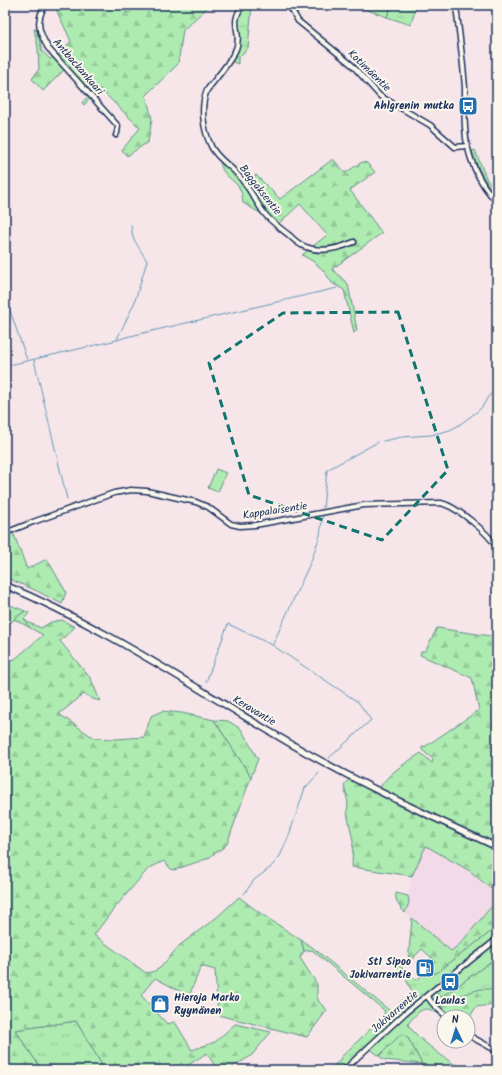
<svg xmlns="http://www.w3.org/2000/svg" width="502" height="1075" font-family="Kalam,sans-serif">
	<defs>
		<pattern id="grass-tufts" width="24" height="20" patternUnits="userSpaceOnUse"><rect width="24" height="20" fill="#aeebb1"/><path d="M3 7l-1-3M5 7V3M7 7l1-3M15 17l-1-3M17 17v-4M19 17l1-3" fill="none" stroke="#95ca9b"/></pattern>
		<pattern id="forest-firs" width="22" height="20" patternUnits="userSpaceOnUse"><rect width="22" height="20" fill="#aeebb1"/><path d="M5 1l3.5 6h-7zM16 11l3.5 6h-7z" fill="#95ca9b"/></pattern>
	</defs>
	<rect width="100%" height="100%" fill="#f6e6ea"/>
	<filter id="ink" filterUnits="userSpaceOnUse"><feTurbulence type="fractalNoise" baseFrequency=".025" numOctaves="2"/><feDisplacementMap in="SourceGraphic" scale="8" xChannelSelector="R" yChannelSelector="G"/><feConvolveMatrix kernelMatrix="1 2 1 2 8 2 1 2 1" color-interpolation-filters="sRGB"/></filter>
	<g filter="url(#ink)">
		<polygon fill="#f2dae8" points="426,846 470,871 497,894 497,900 460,944 451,951 405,913 409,903 408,896 412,876"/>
		<g fill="url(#grass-tufts)" stroke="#648d88">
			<polygon points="246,5 252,5 248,48 238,58 238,64 231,61 238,49 238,22 240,13"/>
			<polygon points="391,5 412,5 416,6 411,25 387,17"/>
			<path d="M475,150L487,180L497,192V197C485,183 478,168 472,151Z"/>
			<polygon points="5,603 25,611 5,627"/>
			<polygon points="214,720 228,721 241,729 258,759 251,777"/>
			<path d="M497,927V939L433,990L441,997C459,986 475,972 492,961L497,964V989C479,991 463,992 448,1003C444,1006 439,1008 437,1013C434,1012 430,1009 427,1009C420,1008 412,1019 408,1024C411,1033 446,1060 456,1065L455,1070H421L422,1064L408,1038L404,1034L398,1037L379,1056L368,1047L344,1070H329L341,1059L340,1058L383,1017L385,1011L312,950L304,951L301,940L312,947L390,1011L412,992L405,977L395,967L397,964L417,980L422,975L432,968L435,973Z"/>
			<polygon points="76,1021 105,1070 42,1070 15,1030"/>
		</g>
		<g fill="url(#forest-firs)" stroke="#648d88">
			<polygon points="54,5 114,5 129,13 136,5 208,5 208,7 183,30 178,64 146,95 152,119 148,142 127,156 122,150 140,128 99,88 84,105 82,103 90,94 67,67 43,91 32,79 39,69 38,48 34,29 37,30 42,51 50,59 58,55 71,41"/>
			<polygon points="353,5 391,5 387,17"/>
			<path d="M333,159L345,173L362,162L367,163L375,172L350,190L382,233L332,269L348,284L357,330L354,333L344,290L332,283L324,271L314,262L302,255L327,235L300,204L275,227L260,213L243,203C242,197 242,190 237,185C229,176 223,176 220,162L238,177L244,186L256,175L280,199Z"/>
			<polygon points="13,532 27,569 47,559 66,592 62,604 37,591 5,577 5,536"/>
			<path d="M25,611L29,613L24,619L27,622L41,628L51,622L62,620L75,627L60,641L91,679L100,701L93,699L84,694L59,714L94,738L116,739L144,737L151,716L162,711L182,713L214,720L251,777L227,844C222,850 214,852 209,858L174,870L171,869L164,861L148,869L112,911L94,935L146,973L155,971L160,968L180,945L217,917L239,897L260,913L301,940L304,951L300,958L317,984V997L319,1002L327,1010L307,1037L218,1015L215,970L201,966L189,996L155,978L141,995L167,1024L175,1022L192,1050L215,1042L235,1024L271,1032L251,1056L227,1070H217L207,1053L185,1067L186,1070H105L76,1021L15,1030L42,1070H5V661L15,659L43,635L14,619Z"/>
			<path d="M437,628L497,637V721L493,723L497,729V894L470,871L426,846L412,876L352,867L353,841L347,812L348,803L344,785L351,777L378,791C386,774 406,763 421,753L432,763L433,759L422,750V747L426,746L479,710L472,678L420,655L421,652L426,650Z"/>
			<path d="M396,893L408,896L409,903L405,913C399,906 395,902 396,893Z"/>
			<polygon points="497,900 497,927 435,974 432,968 435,961 422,949 408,963 412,918 451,951 460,944"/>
			<path d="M497,939V964L492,961C475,972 459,986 441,997L433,990Z"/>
			<path d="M481,989H497V1004L476,1007L468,1020V1017H444V1019L437,1013C445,999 466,993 481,989Z"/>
			<polygon points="404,1034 408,1038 422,1064 385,1060 379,1056 398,1037"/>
		</g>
		<polygon fill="#aeebb1" stroke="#648d88" points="216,469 226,473 218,492 208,488"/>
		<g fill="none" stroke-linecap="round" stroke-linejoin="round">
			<g stroke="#6097b4" stroke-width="1">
				<polyline points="5,296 27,360"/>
				<polyline points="117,339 134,304 147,261 133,238 131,225"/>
				<polyline points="34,360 67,499"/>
				<polyline points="5,366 117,340 126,337 337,288"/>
				<polyline points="383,441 402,437 431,435 450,430 459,425 478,411 482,407 488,397 497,387"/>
				<polyline points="323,508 327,470 378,442"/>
				<polyline points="273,644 311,561 320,535 323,515"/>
				<polyline points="206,682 228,624 272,645 358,702 371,720 329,758"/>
				<polyline points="244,894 254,880 270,868 280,856 288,838 305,788 319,773"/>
			</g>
			<defs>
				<g id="minor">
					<path d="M45,5C35,22 39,32 48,48L118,126L117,133L116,135"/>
					<path d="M243,5C228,25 243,31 236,49C230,63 216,78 207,90C200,107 203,129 211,146C217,159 229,164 238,175C248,186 255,200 264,213C270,221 280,228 289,235C294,240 299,245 306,247C321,253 340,248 354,242"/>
					<polyline points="289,5 298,21 352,65 380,96 430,125 455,147 467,146"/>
					<path d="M456,5C459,32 463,60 465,88C465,101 464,114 465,127C466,155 478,182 497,202"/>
					<path d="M5,533L33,522L114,493L131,490L147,491L196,502L208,507L231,524L240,526L255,525L364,505L441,503C457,507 489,533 497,548"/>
					<polyline points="427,996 433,1004 447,1017"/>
					<polyline points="468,1035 497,1051"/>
					<polyline points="344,1070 405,1013 497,939"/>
				</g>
				<path id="major" d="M5,585C105,627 193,687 286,741C354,781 425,814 497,847"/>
			</defs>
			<use href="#minor" stroke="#1b2f5e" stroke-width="7"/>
			<use href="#major" stroke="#1b2f5e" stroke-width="8"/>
			<use href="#minor" stroke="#fbf7ec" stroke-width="4"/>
			<use href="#major" stroke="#fbf7ec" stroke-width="5"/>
		</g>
	</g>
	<path fill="none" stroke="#0f766e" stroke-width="3" stroke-dasharray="8 5" stroke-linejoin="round" d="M398,312L448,470L382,540L249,495L209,363L283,313Z"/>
	<defs>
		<symbol id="bus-square" viewBox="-11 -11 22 22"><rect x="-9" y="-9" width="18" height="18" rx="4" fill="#1f6fb2" stroke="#fbf7ec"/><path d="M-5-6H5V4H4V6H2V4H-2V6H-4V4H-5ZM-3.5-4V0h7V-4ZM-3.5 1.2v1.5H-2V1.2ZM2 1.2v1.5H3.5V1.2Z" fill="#fff"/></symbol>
		<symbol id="fuel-square" viewBox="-11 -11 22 22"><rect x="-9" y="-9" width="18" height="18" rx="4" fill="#1f6fb2" stroke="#fbf7ec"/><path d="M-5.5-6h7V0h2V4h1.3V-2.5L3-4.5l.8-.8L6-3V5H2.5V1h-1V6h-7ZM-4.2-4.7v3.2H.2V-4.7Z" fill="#fff"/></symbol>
		<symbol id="shop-square" viewBox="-11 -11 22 22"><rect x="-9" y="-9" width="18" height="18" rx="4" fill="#1f6fb2" stroke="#fbf7ec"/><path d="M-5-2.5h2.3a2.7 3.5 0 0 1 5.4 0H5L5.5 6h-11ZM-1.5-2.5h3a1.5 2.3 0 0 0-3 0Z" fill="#fff"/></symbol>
	</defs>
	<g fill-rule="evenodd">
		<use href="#bus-square" x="457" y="95" width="22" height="22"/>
		<use href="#fuel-square" x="414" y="957" width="22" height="22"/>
		<use href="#bus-square" x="439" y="971" width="22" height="22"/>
		<use href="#shop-square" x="149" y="993" width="22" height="22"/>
	</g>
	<g text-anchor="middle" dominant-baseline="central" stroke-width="4" stroke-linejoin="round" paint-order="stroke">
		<g font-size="11" fill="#1b2f5e" stroke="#fbf7ec">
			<text transform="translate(78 67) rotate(49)">Antbackankaari</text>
			<text transform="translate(369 71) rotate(44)">Kotimäentie</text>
			<text transform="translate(260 190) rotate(52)">Baggaksentie</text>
			<text transform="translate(275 511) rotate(-9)">Kappalaisentie</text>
			<text transform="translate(254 711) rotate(31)">Keravantie</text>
			<text transform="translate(395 1012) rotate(-41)">Jokivarrentie</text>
		</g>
		<g font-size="11" font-weight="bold" fill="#1b2f5e" stroke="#fbf7ec" text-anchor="end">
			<text x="454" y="106">Ahlgrenin mutka</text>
			<text x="411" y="962">St1 Sipoo<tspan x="411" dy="13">Jokivarrentie</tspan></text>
			<text x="174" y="998" text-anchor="start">Hieroja Marko<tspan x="174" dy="13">Ryynänen</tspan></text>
			<text x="450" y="1001" text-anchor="middle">Laulas</text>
		</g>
	</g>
	<rect width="502" height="1075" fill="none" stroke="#fbf7ec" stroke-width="20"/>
	<rect x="10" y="10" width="482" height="1055" fill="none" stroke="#1b2f5e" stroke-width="1.5" filter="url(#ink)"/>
	<g transform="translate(456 1029) rotate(356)"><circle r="19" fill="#fbf7ec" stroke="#a1a7b3"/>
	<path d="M0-3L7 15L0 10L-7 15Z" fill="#1f6fb2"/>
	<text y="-6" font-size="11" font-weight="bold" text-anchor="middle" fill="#1b2f5e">N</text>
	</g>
</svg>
